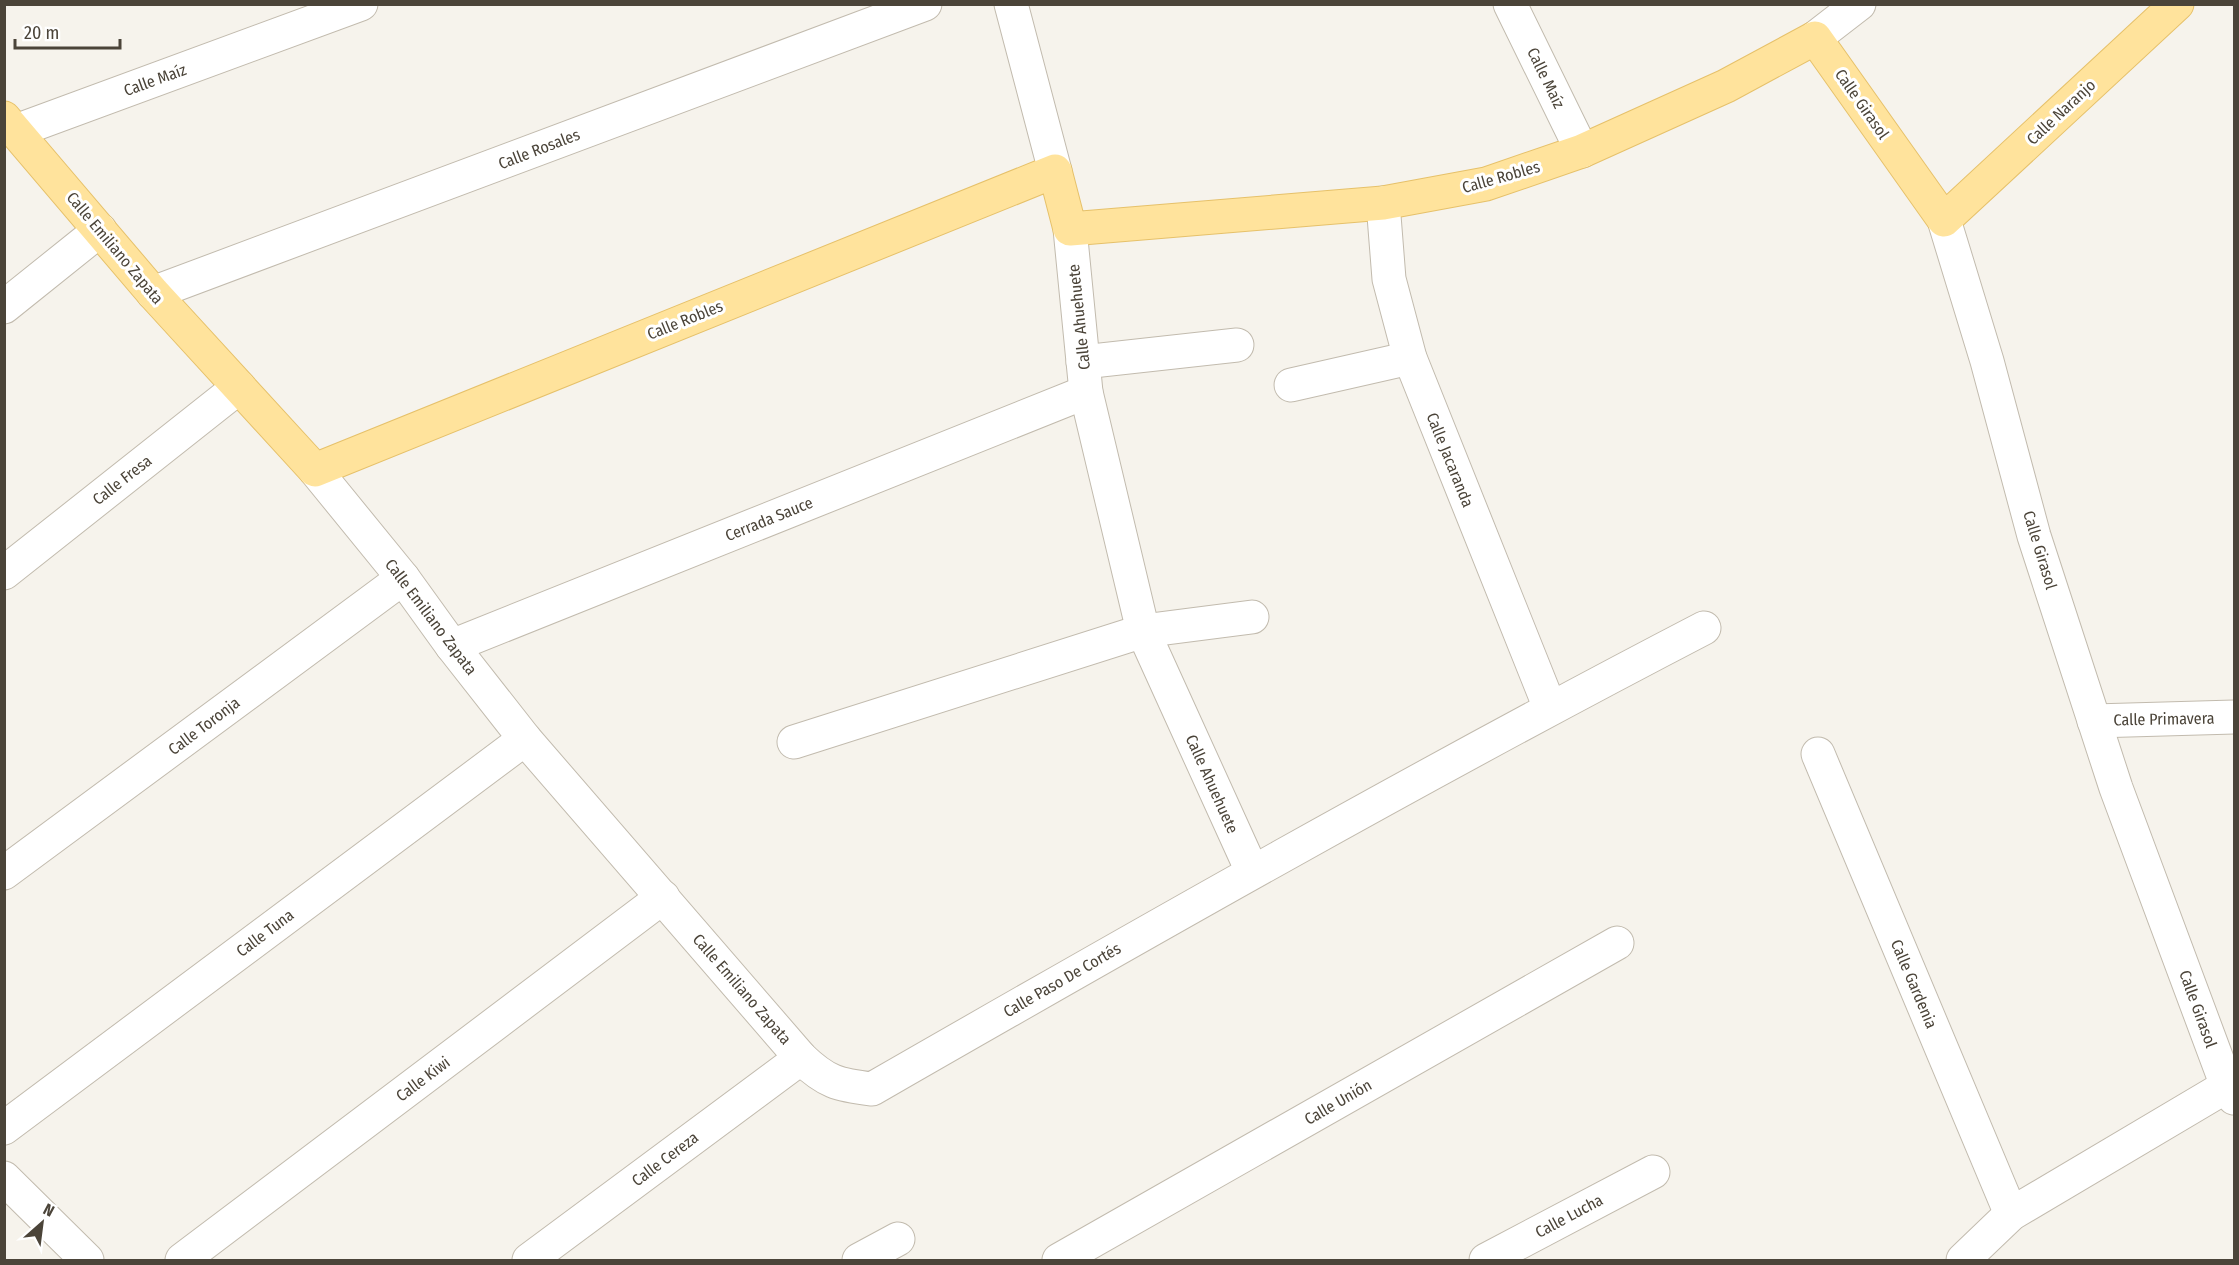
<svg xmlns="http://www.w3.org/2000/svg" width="2239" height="1265" font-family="'Fira Sans Condensed',sans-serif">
	<rect width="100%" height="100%" fill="#f6f3ec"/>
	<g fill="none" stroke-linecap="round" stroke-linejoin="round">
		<defs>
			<g id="minor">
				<polyline points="1011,4 1055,171"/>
				<polyline points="1510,4 1582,151"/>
				<polyline points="1815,38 1859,4"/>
				<polyline points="16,131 361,4"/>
				<polyline points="1383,203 1389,279 1410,358 1550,708"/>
				<polyline points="1944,220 1987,361 2034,536 2116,788 2227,1086 2234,1098"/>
				<polyline points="1070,229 1086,392 1143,631 1252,871"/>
				<polyline points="153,293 925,4"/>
				<polyline points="4,307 100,230"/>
				<polyline points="1083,362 1237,345"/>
				<polyline points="1291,385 1410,358"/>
				<path d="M315,470L403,578L452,646L525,739L801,1058C826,1082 838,1085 872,1089C1147,931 1423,774 1704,628"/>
				<polyline points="4,573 239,387"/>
				<polyline points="452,646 1086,392"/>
				<polyline points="2094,721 2234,717"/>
				<polyline points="794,742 1143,631 1252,617"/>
				<polyline points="1818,754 2011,1214"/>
				<polyline points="4,873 403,578"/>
				<polyline points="4,1128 525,739"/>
				<polyline points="4,1178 87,1260"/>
				<polyline points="182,1260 663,897"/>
				<polyline points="529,1260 801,1058"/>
				<polyline points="859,1260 898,1239"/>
				<polyline points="1059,1260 1617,943"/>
				<polyline points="1486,1260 1653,1172"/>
				<polyline points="1963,1260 2011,1214 2227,1086"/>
			</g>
			<polyline id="major" points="4,118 153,293 315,470 1055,171 1070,229 1383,203 1486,184 1582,151 1726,86 1815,38 1944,220 2177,4"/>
		</defs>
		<use href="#minor" stroke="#c2bbae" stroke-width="35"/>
		<use href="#major" stroke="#e6c16a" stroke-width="35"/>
		<use href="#minor" stroke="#fff" stroke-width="33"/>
		<use href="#major" stroke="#ffe39c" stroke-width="33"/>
	</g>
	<g text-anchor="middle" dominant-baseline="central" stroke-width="6" stroke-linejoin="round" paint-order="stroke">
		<g font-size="16" fill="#4b4439" stroke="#fff">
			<text transform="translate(1546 78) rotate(64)">Calle Maíz</text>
			<text transform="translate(155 80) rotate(-20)">Calle Maíz</text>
			<text transform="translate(1862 104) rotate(55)">Calle Girasol</text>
			<text transform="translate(2061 112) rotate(-43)">Calle Naranjo</text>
			<text transform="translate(539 149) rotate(-21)">Calle Rosales</text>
			<text transform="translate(1501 177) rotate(-16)">Calle Robles</text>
			<text transform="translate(115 248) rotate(50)">Calle Emiliano Zapata</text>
			<text transform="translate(1079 317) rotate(-96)">Calle Ahuehuete</text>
			<text transform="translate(685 320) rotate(-22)">Calle Robles</text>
			<text transform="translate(1450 460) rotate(68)">Calle Jacaranda</text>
			<text transform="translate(122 480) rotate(-38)">Calle Fresa</text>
			<text transform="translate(769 519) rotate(-22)">Cerrada Sauce</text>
			<text transform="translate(2040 550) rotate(73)">Calle Girasol</text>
			<text transform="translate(431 617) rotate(53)">Calle Emiliano Zapata</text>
			<text transform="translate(2164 719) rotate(-1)">Calle Primavera</text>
			<text transform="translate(204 726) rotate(-37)">Calle Toronja</text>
			<text transform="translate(1212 784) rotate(66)">Calle Ahuehuete</text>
			<text transform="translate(265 933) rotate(-37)">Calle Tuna</text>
			<text transform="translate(1062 980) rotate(-30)">Calle Paso De Cortés</text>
			<text transform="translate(1914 984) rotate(67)">Calle Gardenia</text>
			<text transform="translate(742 989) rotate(49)">Calle Emiliano Zapata</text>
			<text transform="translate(2198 1009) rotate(70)">Calle Girasol</text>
			<text transform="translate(423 1079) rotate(-37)">Calle Kiwi</text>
			<text transform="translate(1338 1102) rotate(-30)">Calle Unión</text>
			<text transform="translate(665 1159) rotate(-37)">Calle Cereza</text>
			<text transform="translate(1569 1216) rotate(-28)">Calle Lucha</text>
		</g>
	</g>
	<rect width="2239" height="1265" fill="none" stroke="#4b4439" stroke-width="12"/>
	<g transform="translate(42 1223) rotate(28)" stroke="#ffffff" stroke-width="4.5" paint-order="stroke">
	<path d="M0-4.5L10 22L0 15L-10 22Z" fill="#4b4439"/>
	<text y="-9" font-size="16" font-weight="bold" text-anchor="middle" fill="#4b4439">N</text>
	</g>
	<path d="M15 39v9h105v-9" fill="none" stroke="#4b4439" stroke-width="3"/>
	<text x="24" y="39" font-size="18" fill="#4b4439" stroke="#ffffff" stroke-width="4.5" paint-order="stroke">20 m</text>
</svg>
